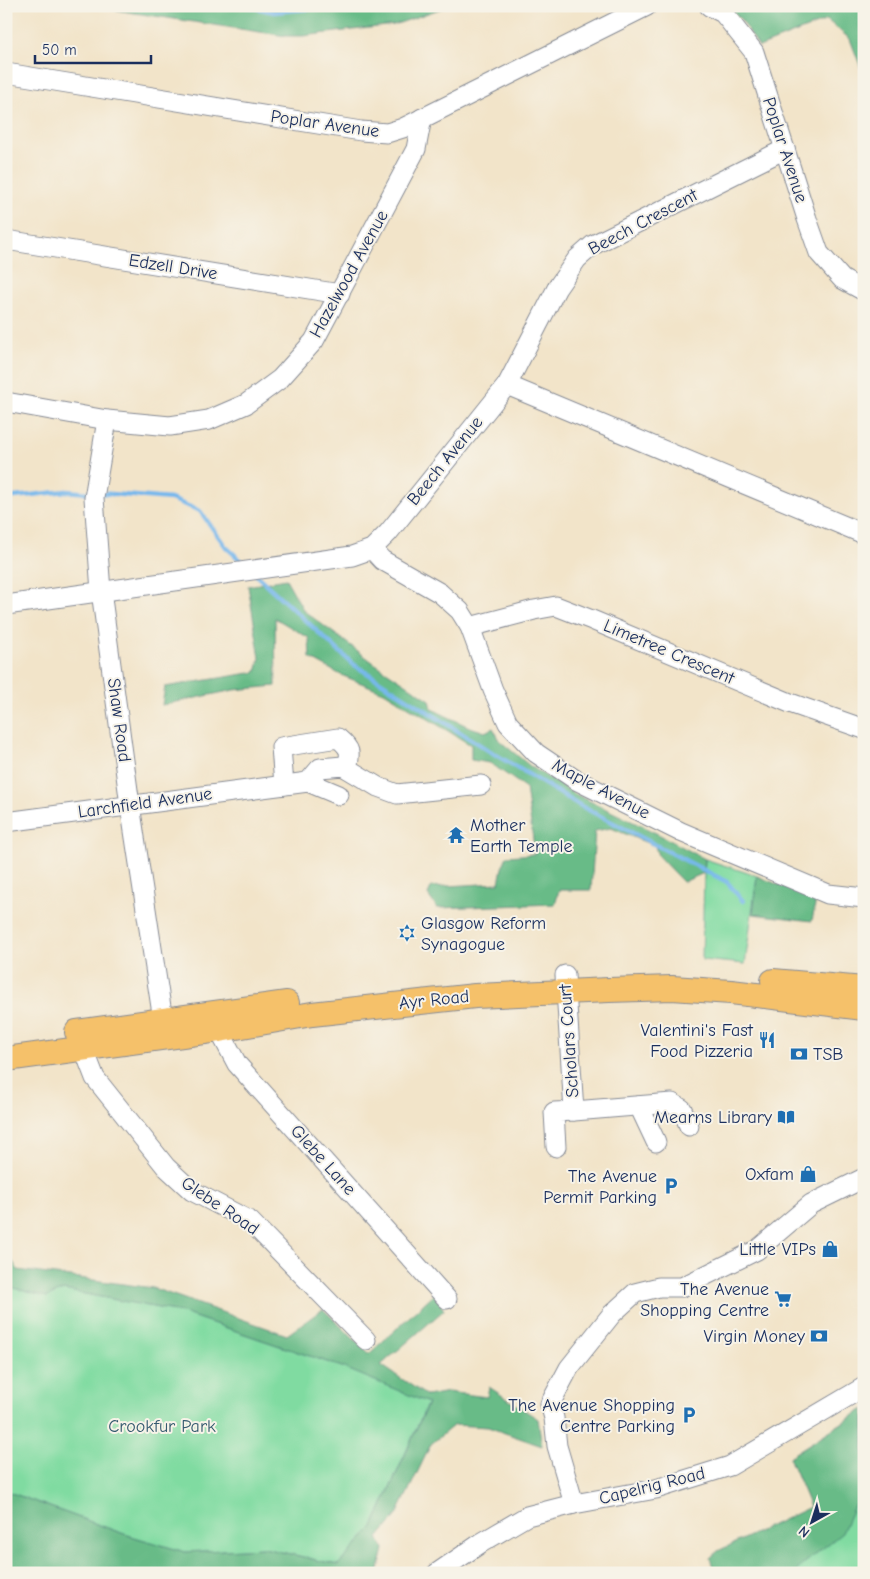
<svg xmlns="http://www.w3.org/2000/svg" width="870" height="1579" font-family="'Comic Neue',sans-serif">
<rect width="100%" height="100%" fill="#f7f3e8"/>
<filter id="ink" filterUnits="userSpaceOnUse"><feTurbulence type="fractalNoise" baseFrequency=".02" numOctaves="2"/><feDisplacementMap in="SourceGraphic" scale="10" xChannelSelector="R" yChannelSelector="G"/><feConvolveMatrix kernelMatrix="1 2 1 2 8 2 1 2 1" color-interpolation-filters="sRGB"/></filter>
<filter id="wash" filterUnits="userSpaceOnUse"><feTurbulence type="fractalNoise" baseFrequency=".0096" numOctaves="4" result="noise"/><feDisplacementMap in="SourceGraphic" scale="20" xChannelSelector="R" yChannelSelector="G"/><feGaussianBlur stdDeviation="1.12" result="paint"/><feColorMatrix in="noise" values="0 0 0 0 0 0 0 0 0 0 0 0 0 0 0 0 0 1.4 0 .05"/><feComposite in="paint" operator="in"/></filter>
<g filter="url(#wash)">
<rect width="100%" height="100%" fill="#f2e4c9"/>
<g fill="#80dba1" stroke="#4e8580">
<polygon points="705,859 757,876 745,964 702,960 704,873"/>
<polygon points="6,1286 47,1297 64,1290 180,1312 342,1367 428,1402 372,1529 338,1565 264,1548 185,1552 124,1534 6,1491"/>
<polygon points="864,1409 864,1573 721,1573 822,1534 789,1457"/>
</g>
<g fill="#68bb87" stroke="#427572">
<polygon points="89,6 448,6 394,25 303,36 286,36"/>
<polygon points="728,6 765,6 768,7 773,6 855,6 864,15 864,76 850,39 827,20 759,47 743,22"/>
<polygon points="286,579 304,611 374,663 430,700 432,709 467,726 485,732 493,728 501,742 530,766 575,794 658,834 705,859 704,873 683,882 658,856 655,846 611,828 595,831 591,890 559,890 555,904 437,908 428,895 431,887 499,883 502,868 507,856 535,854 526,788 490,763 471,760 471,745 384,692 341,675 310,658 309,638 275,618 276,686 234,690 162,705 165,687 256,672 260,658 248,586"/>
<polygon points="757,876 816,900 812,921 753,914"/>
<polygon points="6,1251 18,1270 153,1288 287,1335 323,1309 369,1354 434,1294 444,1310 381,1365 427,1396 448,1392 487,1397 489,1387 538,1419 542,1446 488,1427 454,1425 431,1444 397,1515 378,1538 384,1549 378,1573 123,1573 109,1569 91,1573 21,1573 6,1569 6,1491 124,1534 185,1552 264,1548 338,1565 372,1529 428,1403 342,1367 180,1312 64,1290 47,1297 6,1286"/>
<polygon points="864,1409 864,1496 854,1506 842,1533 802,1565 795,1573 715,1573 710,1558 718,1551 810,1507 789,1457"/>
</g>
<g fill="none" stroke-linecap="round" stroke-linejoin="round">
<g stroke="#77b8ec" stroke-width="4.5">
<polyline points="247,6 274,12 340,6"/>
<polyline points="99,493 171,499 200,511 226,547 246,565"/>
<polyline points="6,498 66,491 89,493"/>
<polyline points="257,576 353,664 483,747 581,806 727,882 743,901"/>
</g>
</g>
</g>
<g filter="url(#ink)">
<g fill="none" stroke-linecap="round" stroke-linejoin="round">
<g stroke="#868a94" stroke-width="21">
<g id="minor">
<polyline points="709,6 723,13 754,52 807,219 819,253 842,279 864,291"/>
<polyline points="6,73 361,131 387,133 403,128 647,6"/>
<polyline points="6,240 340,294"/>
<polyline points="507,385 557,288 577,259 593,245 785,149"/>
<polyline points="6,402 107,420 170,426 209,420 246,404 280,379 314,341 416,149 422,118"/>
<polyline points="107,420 94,498 101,591 130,805 165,1033"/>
<polyline points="372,549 382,560 440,593 460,611 470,627 493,690 508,723 536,753 576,780 681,832 828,894 864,898"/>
<polyline points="6,605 352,556 372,549 388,533 507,385 864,534"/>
<polyline points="470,627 534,610 556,606 592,620 790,703 864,729"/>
<polyline points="308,782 339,795"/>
<path d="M 284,785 L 281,747 L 338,738 C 351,749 351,752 347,768"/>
<polyline points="6,822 308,782 320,768 343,766 378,787 397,794 481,785"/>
<polyline points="217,1018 219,1030 237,1064 447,1299"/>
<polyline points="81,1035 83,1047 95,1078 166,1167 192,1191 250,1221 366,1340"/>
<polyline points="639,1106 656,1142"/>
<polyline points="574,1111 672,1103 682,1109 689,1126"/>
<polyline points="556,1147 554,1112 574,1111 565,975"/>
<polyline points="574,1504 557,1446 554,1418 550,1404 569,1368 612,1314 635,1293 659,1287 682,1287 757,1250 811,1204 862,1179 864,1180"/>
<polyline points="437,1573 481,1543 527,1516 574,1504 656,1489 730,1466 864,1387"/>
</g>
</g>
<g stroke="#868a94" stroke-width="26">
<g id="major">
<polyline points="773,981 864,989"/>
<polyline points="77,1032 287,1003"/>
<polyline points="6,1059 219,1030 312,1014 475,996 609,990 672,988 731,992 864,1008"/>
</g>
</g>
<use href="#minor" stroke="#fff" stroke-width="19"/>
<use href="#major" stroke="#f5c16b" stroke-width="24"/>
</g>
</g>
<defs>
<g id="temple-bare" transform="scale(1.35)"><path d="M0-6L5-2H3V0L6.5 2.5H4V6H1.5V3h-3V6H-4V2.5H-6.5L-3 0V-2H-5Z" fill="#1f6fb2" stroke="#f7f3e8" stroke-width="2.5" paint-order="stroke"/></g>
<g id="synagogue-bare" transform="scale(1.35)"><path d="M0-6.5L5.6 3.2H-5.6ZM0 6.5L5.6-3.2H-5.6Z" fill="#1f6fb2" stroke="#f7f3e8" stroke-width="2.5" paint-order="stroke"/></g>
<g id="restaurant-bare" transform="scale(1.35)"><path d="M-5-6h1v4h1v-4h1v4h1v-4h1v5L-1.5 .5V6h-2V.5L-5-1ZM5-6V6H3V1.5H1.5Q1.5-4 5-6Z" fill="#1f6fb2" stroke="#f7f3e8" stroke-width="2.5" paint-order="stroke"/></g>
<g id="bank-bare" transform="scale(1.35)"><path d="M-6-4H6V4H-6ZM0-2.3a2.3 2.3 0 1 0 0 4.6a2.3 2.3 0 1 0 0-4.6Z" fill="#1f6fb2" stroke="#f7f3e8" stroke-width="2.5" paint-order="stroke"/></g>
<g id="library-bare" transform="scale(1.35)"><path d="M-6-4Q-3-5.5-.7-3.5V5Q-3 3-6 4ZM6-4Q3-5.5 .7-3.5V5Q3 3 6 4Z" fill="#1f6fb2" stroke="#f7f3e8" stroke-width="2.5" paint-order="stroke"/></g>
<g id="shop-bare" transform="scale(1.35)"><path d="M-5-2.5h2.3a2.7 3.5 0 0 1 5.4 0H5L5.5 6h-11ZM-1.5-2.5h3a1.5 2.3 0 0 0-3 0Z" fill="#1f6fb2" stroke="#f7f3e8" stroke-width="2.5" paint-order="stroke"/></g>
<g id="parking-bare" transform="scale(1.35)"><path d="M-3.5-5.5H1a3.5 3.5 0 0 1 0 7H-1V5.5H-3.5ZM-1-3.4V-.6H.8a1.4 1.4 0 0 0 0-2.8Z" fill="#1f6fb2" stroke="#f7f3e8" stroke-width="2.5" paint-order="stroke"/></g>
<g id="supermarket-bare" transform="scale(1.35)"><path d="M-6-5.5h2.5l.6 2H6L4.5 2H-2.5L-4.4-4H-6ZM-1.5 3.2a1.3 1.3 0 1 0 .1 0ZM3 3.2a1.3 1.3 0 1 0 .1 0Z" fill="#1f6fb2" stroke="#f7f3e8" stroke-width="2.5" paint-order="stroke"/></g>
</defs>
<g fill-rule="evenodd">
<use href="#temple-bare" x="456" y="835"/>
<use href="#synagogue-bare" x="407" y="933"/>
<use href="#restaurant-bare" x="767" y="1040"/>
<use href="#bank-bare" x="799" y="1054"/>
<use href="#library-bare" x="786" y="1117"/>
<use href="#shop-bare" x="808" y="1174"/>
<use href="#parking-bare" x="671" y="1186"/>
<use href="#shop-bare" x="830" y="1249"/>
<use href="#supermarket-bare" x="783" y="1299"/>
<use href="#bank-bare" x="819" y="1336"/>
<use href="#parking-bare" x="689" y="1415"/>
</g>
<g text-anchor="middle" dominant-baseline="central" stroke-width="4" stroke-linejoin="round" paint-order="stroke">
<g font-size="18" fill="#1b2f5e" stroke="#f7f3e8">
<text transform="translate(325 124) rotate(8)">Poplar Avenue</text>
<text transform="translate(785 150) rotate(72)">Poplar Avenue</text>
<text transform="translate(643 222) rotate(-28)">Beech Crescent</text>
<text transform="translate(173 267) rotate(9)">Edzell Drive</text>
<text transform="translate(349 274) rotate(-61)">Hazelwood Avenue</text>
<text transform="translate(445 461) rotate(-51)">Beech Avenue</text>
<text transform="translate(669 652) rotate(23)">Limetree Crescent</text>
<text transform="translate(119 720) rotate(82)">Shaw Road</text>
<text transform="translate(601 789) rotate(28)">Maple Avenue</text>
<text transform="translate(145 803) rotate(-8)">Larchfield Avenue</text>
<text transform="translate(434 1000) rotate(-6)">Ayr Road</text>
<text transform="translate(569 1041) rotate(-94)">Scholars Court</text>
<text transform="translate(323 1160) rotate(48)">Glebe Lane</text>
<text transform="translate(220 1206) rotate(34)">Glebe Road</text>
<text transform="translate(652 1486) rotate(-14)">Capelrig Road</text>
</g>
<g font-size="18" fill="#1b2f5e" stroke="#f7f3e8" text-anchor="end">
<text x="470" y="825" text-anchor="start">Mother<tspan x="470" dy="21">Earth Temple</tspan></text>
<text x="421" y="923" text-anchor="start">Glasgow Reform<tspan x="421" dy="21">Synagogue</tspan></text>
<text x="753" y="1030">Valentini's Fast<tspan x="753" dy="21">Food Pizzeria</tspan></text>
<text x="813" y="1054" text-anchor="start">TSB</text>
<text x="772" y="1117">Mearns Library</text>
<text x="794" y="1174">Oxfam</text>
<text x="657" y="1176">The Avenue<tspan x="657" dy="21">Permit Parking</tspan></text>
<text x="816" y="1249">Little VIPs</text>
<text x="769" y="1289">The Avenue<tspan x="769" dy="21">Shopping Centre</tspan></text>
<text x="805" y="1336">Virgin Money</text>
<text x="675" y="1405">The Avenue Shopping<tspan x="675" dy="21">Centre Parking</tspan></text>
</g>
<g font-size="18" fill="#345a6f" stroke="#f7f3e8">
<text x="162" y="1426">Crookfur Park</text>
</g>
</g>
<rect width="870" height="1579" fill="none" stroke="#f7f3e8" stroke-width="25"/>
<g transform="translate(812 1522) rotate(219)" stroke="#f7f3e8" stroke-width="4" paint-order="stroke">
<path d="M0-4L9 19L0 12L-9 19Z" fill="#1b2f5e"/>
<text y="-8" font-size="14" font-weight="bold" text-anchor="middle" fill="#1b2f5e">N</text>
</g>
<path d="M35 55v8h116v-8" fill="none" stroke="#1b2f5e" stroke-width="2.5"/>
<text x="42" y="55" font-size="15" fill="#1b2f5e" stroke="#f7f3e8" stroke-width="4" paint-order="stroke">50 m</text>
</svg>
